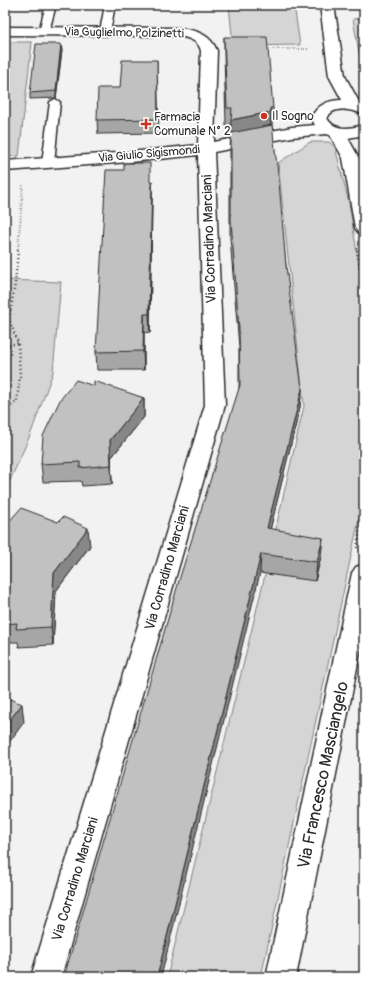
<svg xmlns="http://www.w3.org/2000/svg" width="369" height="982" font-family="Pangolin,sans-serif">
<rect width="100%" height="100%" fill="#f2f2f2"/>
<filter id="ink" filterUnits="userSpaceOnUse"><feTurbulence type="fractalNoise" baseFrequency=".025" numOctaves="2"/><feDisplacementMap in="SourceGraphic" scale="8" xChannelSelector="R" yChannelSelector="G"/><feConvolveMatrix kernelMatrix="1 2 1 2 8 2 1 2 1" color-interpolation-filters="sRGB"/></filter>
<g filter="url(#ink)">
<g fill="#d5d5d5" stroke="#808080">
<polygon points="229,5 294,5 300,45 233,46"/>
<polygon points="364,18 364,81 353,19"/>
<polygon points="5,42 32,42 19,156 5,157"/>
<polygon points="310,142 329,142 335,147 349,203 364,296 364,479 360,514 261,977 167,977 266,571 304,406 278,163"/>
<polygon points="5,280 61,282 53,372 31,433 5,492"/>
</g>
<g fill="none" stroke-linecap="round" stroke-linejoin="round">
<g stroke="#2b2b2b" stroke-width="3">
<g id="lane">
<polygon points="46,5 56,5 49,31 44,34 39,31"/>
<polygon points="105,5 115,5 110,32 105,35 100,32"/>
<polygon points="55,99 60,102 54,163 52,165 44,165 42,163 50,102"/>
</g>
</g>
<g stroke="#2b2b2b" stroke-width="3">
<g id="street">
<path d="M 320,5 L 334,5 L 345,76 L 359,102 L 364,103 L 364,114 C 353,111 334,104 327,118 C 334,132 352,128 364,125 L 364,135 L 348,138 L 359,158 L 364,182 L 364,233 L 358,232 L 355,228 L 343,158 L 330,135 L 326,134 L 292,137 L 214,152 L 225,405 L 61,977 L 31,977 L 205,405 L 198,155 L 130,162 L 5,171 L 5,161 L 130,152 L 198,145 L 201,51 C 199,41 189,38 179,36 L 5,35 L 5,27 L 179,28 C 195,30 211,34 217,51 L 214,142 L 292,127 L 315,125 L 311,118 C 317,105 328,100 342,100 L 329,76 Z"/>
<polygon points="364,564 364,632 296,977 266,977 352,573 356,567"/>
</g>
</g>
<g stroke="#2b2b2b" stroke-width="2" stroke-dasharray="0.5 2" stroke-linecap="butt">
<polyline points="267,49 309,49"/>
<polyline points="357,248 358,251"/>
<polyline points="18,251 23,185"/>
</g>
<g stroke="#2b2b2b" stroke-width="2.5" stroke-dasharray="1 3" stroke-linecap="butt">
<polyline points="357,250 364,289"/>
<polyline points="5,346 18,343"/>
<polyline points="5,411 17,401 20,375 18,343 9,319 15,284 18,250"/>
<polyline points="357,548 364,497"/>
</g>
<use href="#lane" fill="#fff" fill-rule="evenodd"/>
<use href="#street" fill="#fff" fill-rule="evenodd"/>
</g>
<g fill="#a6a6a6" stroke="#2b2b2b">
<polygon points="224,37 273,108 272,126 286,266 300,407 270,529 321,556 315,581 260,573 239,388 239,347 230,238 230,150 231,126 226,126 224,54"/>
<polygon points="62,50 56,98 30,99 30,93"/>
<polygon points="157,60 159,133 98,134 97,120 120,88"/>
<polygon points="151,182 152,182 152,200 150,333 144,332 144,370 97,370 96,352"/>
<polygon points="94,386 144,398 144,417 111,458 112,484 82,486 81,481 43,482 41,464"/>
<polygon points="5,526 90,546 56,591 53,645 19,647 18,642 5,642"/>
</g>
<g fill="#878787" stroke="#2b2b2b">
<polygon points="61,44 62,50 56,98 56,91"/>
<polygon points="271,112 270,130 231,137 231,120"/>
<polygon points="152,182 152,200 150,333 149,314"/>
<polygon points="144,314 144,370 143,351"/>
<polygon points="302,389 300,407 266,547 267,528"/>
<polygon points="144,398 144,417 111,458 112,484 110,440"/>
<polygon points="88,528 90,546 56,591 53,645 51,627 54,573"/>
<polygon points="323,538 321,556 315,581 317,562"/>
<polygon points="261,554 260,573 161,977 157,977"/>
<polygon points="22,704 24,722 5,748 5,726"/>
</g>
<g fill="#c1c1c1" stroke="#2b2b2b">
<polygon points="224,37 267,37 273,108 270,108 271,112 231,120 232,108 227,108"/>
<polygon points="36,44 61,44 56,91 30,93"/>
<polygon points="122,60 157,60 158,119 97,120 98,88 120,88"/>
<polygon points="272,125 279,182 286,266 302,389 267,528 323,538 317,562 261,554 157,977 64,977 181,574 240,385 239,329 231,220 231,133"/>
<polygon points="124,163 150,163 150,182 152,182 149,314 144,314 143,351 96,352 106,170 124,170"/>
<polygon points="76,380 94,386 94,381 144,398 110,440 111,465 80,468 80,462 41,464 43,436 60,400"/>
<polygon points="21,508 58,522 63,517 88,528 54,573 51,627 16,629 17,623 5,624 5,526"/>
<polygon points="5,697 22,704 5,726"/>
</g>
</g>
<g fill="#c8321e" stroke="#fff" stroke-width="1.5">
<circle cx="264" cy="116" r="4"/>
<path d="M144 118h4v4h4v4h-4v4h-4v-4h-4v-4h4z"/>
</g>
<g text-anchor="middle" dominant-baseline="central" stroke-width="3.5" stroke-linejoin="round" paint-order="stroke">
<g font-size="12" fill="#2b2b2b" stroke="#fff">
<text transform="translate(124 33) rotate(1)">Via Guglielmo Polzinetti</text>
<text transform="translate(149 154) rotate(-5)">Via Giulio Sigismondi</text>
</g>
<g font-size="12" fill="#2b2b2b" stroke="#fff" text-anchor="start">
<text x="272" y="116">Il Sogno</text>
<text x="154" y="117">Farmacia<tspan x="154" dy="14">Comunale N° 2</tspan></text>
</g>
<g font-size="14" fill="#2b2b2b" stroke="#fff">
<text transform="translate(209 239) rotate(-92)">Via Corradino Marciani</text>
<text transform="translate(167 568) rotate(-74)">Via Corradino Marciani</text>
<text transform="translate(75 879) rotate(-73)">Via Corradino Marciani</text>
</g>
<g font-size="17" fill="#2b2b2b" stroke="#fff">
<text transform="translate(323 775) rotate(-78)">Via Francesco Masciangelo</text>
</g>
</g>
<rect width="369" height="982" fill="none" stroke="#fff" stroke-width="20"/>
<rect x="10" y="10" width="349" height="962" fill="none" stroke="#2b2b2b" stroke-width="1.5" filter="url(#ink)"/>
</svg>
